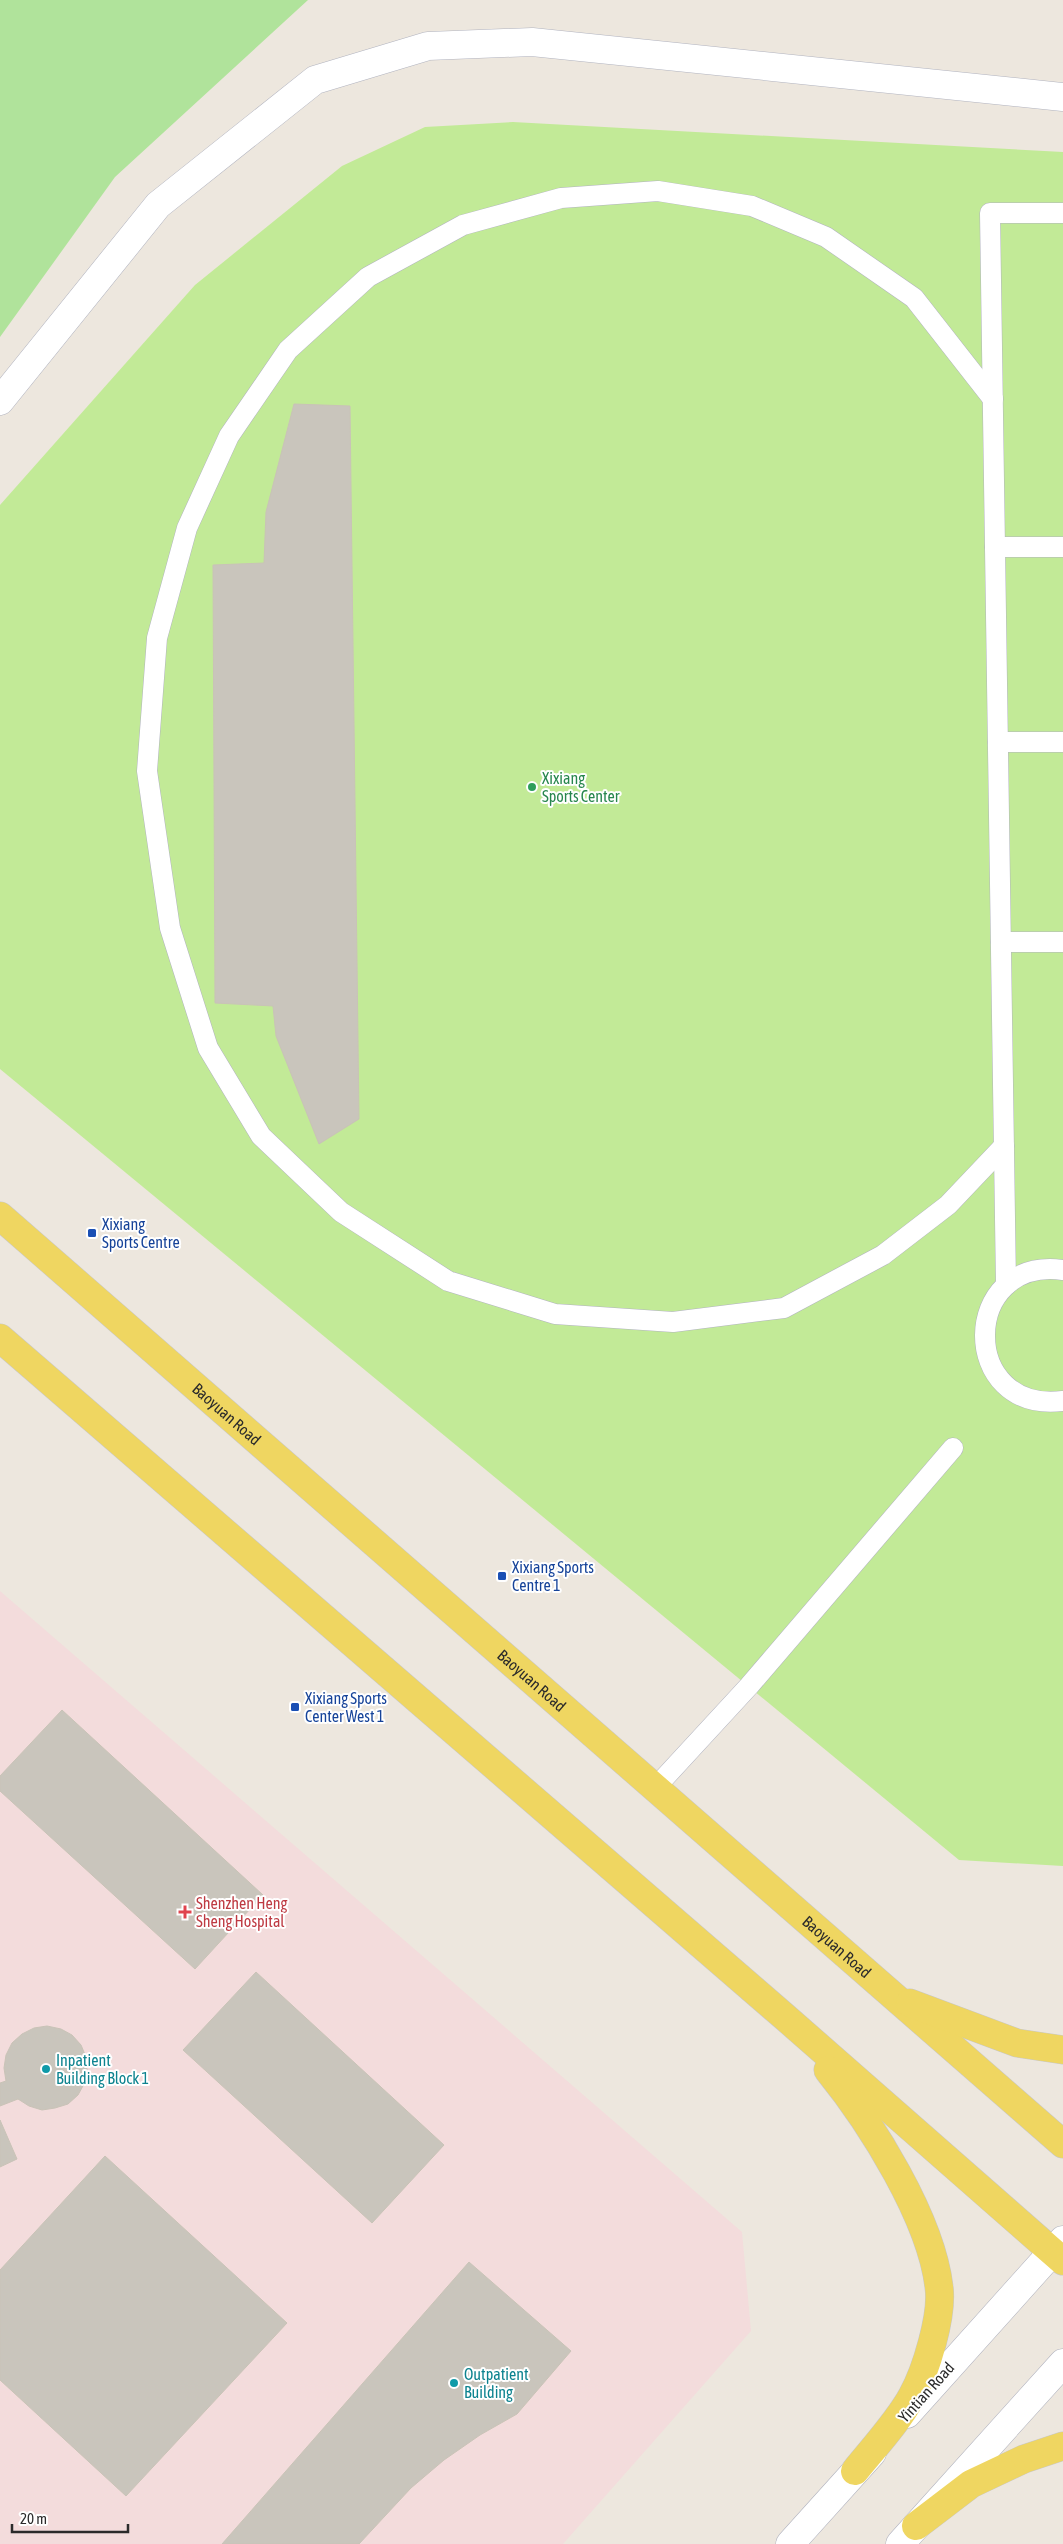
<svg xmlns="http://www.w3.org/2000/svg" width="1063" height="2544" font-family="'Asap Condensed',sans-serif">
<rect width="100%" height="100%" fill="#ede7de"/>
<polygon fill="#f3dcdc" points="0,1591 742,2232 751,2331 563,2544 0,2544"/>
<polygon fill="#b0e39b" points="0,0 308,0 115,177 0,337"/>
<polygon fill="#c2ea97" points="513,122 1063,152 1063,1866 959,1860 0,1069 0,505 195,285 342,166 425,127"/>
<g fill="#c9c5bc" stroke="#c9c3b7">
<polygon points="294,404 350,406 359,1119 319,1144 276,1036 273,1006 215,1003 213,565 264,563 266,512"/>
<polygon points="62,1710 263,1895 195,1969 0,1791 0,1776"/>
<polygon points="256,1972 444,2145 372,2223 183,2050"/>
<polygon points="47,2026 61,2029 72,2035 81,2045 86,2057 87,2071 84,2084 78,2095 68,2104 55,2108 42,2110 29,2106 18,2099 0,2106 0,2083 6,2081 4,2068 6,2055 12,2043 22,2034 34,2028"/>
<polygon points="0,2120 17,2159 0,2167"/>
<polygon points="105,2156 287,2323 126,2496 0,2380 0,2270"/>
<polygon points="469,2262 571,2351 517,2414 480,2435 444,2460 411,2488 359,2544 222,2544"/>
</g>
<g fill="none" stroke-linecap="round" stroke-linejoin="round">
<g stroke="#b1b3bf" stroke-width="21">
<g id="service">
<polyline points="993,399 914,298 826,237 752,206 658,191 561,198 463,225 368,277 288,350 229,436 187,528 157,638 147,771 170,928 208,1048 261,1136 341,1212 448,1281 555,1314 673,1322 784,1308 883,1255 948,1205 1004,1146"/>
<polyline points="995,547 1063,547"/>
<polyline points="998,742 1063,742"/>
<polyline points="1001,942 1063,942"/>
<path d="M 1063,1270 C 960,1256 958,1414 1063,1401"/>
<polyline points="1006,1285 990,213 1063,213"/>
<polyline points="655,1788 749,1686 953,1448"/>
</g>
</g>
<g stroke="#b1b3bf" stroke-width="29">
<polyline id="minor" points="0,401 158,205 315,80 428,46 532,42 1063,97"/>
</g>
<g stroke="#b1b3bf" stroke-width="29">
<g id="tertiary">
<polyline points="907,2414 1063,2240"/>
<polyline points="790,2544 872,2453"/>
<polyline points="900,2544 1063,2363"/>
</g>
</g>
<g stroke="#c8c8c8" stroke-width="29">
<g id="primary">
<path id="s1" d="M 0,1216 L 1063,2144"/>
<polyline points="0,1338 786,2018 1063,2261"/>
<polyline points="910,2003 1017,2043 1063,2050"/>
<path d="M 828,2070 C 871,2123 931,2218 939,2287 C 943,2315 926,2371 912,2396 C 900,2419 872,2450 855,2471"/>
<polyline points="916,2526 971,2484 1024,2459 1063,2446"/>
</g>
</g>
<use href="#service" stroke="#fff" stroke-width="20"/>
<use href="#minor" stroke="#fff" stroke-width="28"/>
<use href="#tertiary" stroke="#fff" stroke-width="28"/>
<use href="#primary" stroke="#efd661" stroke-width="28"/>
</g>
<circle fill="#2e9e5b" stroke="#fff" stroke-width="2" cx="532" cy="787" r="5"/>
<g fill="#1a4fb4" stroke="#fff" stroke-width="2">
<rect x="87" y="1228" width="10" height="10" rx="2.5"/>
<rect x="497" y="1571" width="10" height="10" rx="2.5"/>
<rect x="290" y="1702" width="10" height="10" rx="2.5"/>
</g>
<path fill="#e0444e" stroke="#fff" stroke-width="2" d="M182.5 1904.5h5v5h5v5h-5v5h-5v-5h-5v-5h5z"/>
<g fill="#0f9aa8" stroke="#fff" stroke-width="2">
<circle cx="46" cy="2069" r="5"/>
<circle cx="454" cy="2383" r="5"/>
</g>
<g text-anchor="middle" dominant-baseline="central" stroke-width="4" stroke-linejoin="round" paint-order="stroke">
<g font-size="16" fill="#27864d" stroke="#fff" text-anchor="start">
<text x="542" y="778">Xixiang<tspan x="542" dy="18">Sports Center</tspan></text>
</g>
<g font-size="16" fill="#164399" stroke="#fff" text-anchor="start">
<text x="102" y="1224">Xixiang<tspan x="102" dy="18">Sports Centre</tspan></text>
<text x="512" y="1567">Xixiang Sports<tspan x="512" dy="18">Centre 1</tspan></text>
<text x="305" y="1698">Xixiang Sports<tspan x="305" dy="18">Center West 1</tspan></text>
</g>
<g font-size="16" fill="#2b2b2b" stroke="#fff">
<text stroke="none"><textPath href="#s1" startOffset="301">Baoyuan Road</textPath></text>
<text stroke="none"><textPath href="#s1" startOffset="706">Baoyuan Road</textPath></text>
<text stroke="none"><textPath href="#s1" startOffset="1111">Baoyuan Road</textPath></text>
<text transform="translate(926 2392) rotate(-48)">Yintian Road</text>
</g>
<g font-size="16" fill="#be3a42" stroke="#fff" text-anchor="start">
<text x="196" y="1903">Shenzhen Heng<tspan x="196" dy="18">Sheng Hospital</tspan></text>
</g>
<g font-size="16" fill="#0d838f" stroke="#fff" text-anchor="start">
<text x="56" y="2060">Inpatient<tspan x="56" dy="18">Building Block 1</tspan></text>
<text x="464" y="2374">Outpatient<tspan x="464" dy="18">Building</tspan></text>
</g>
</g>
<path d="M12 2524v8h116v-8" fill="none" stroke="#2b2b2b" stroke-width="2.5"/>
<text x="20" y="2524" font-size="15" fill="#2b2b2b" stroke="#ffffff" stroke-width="4" paint-order="stroke">20 m</text>
</svg>
